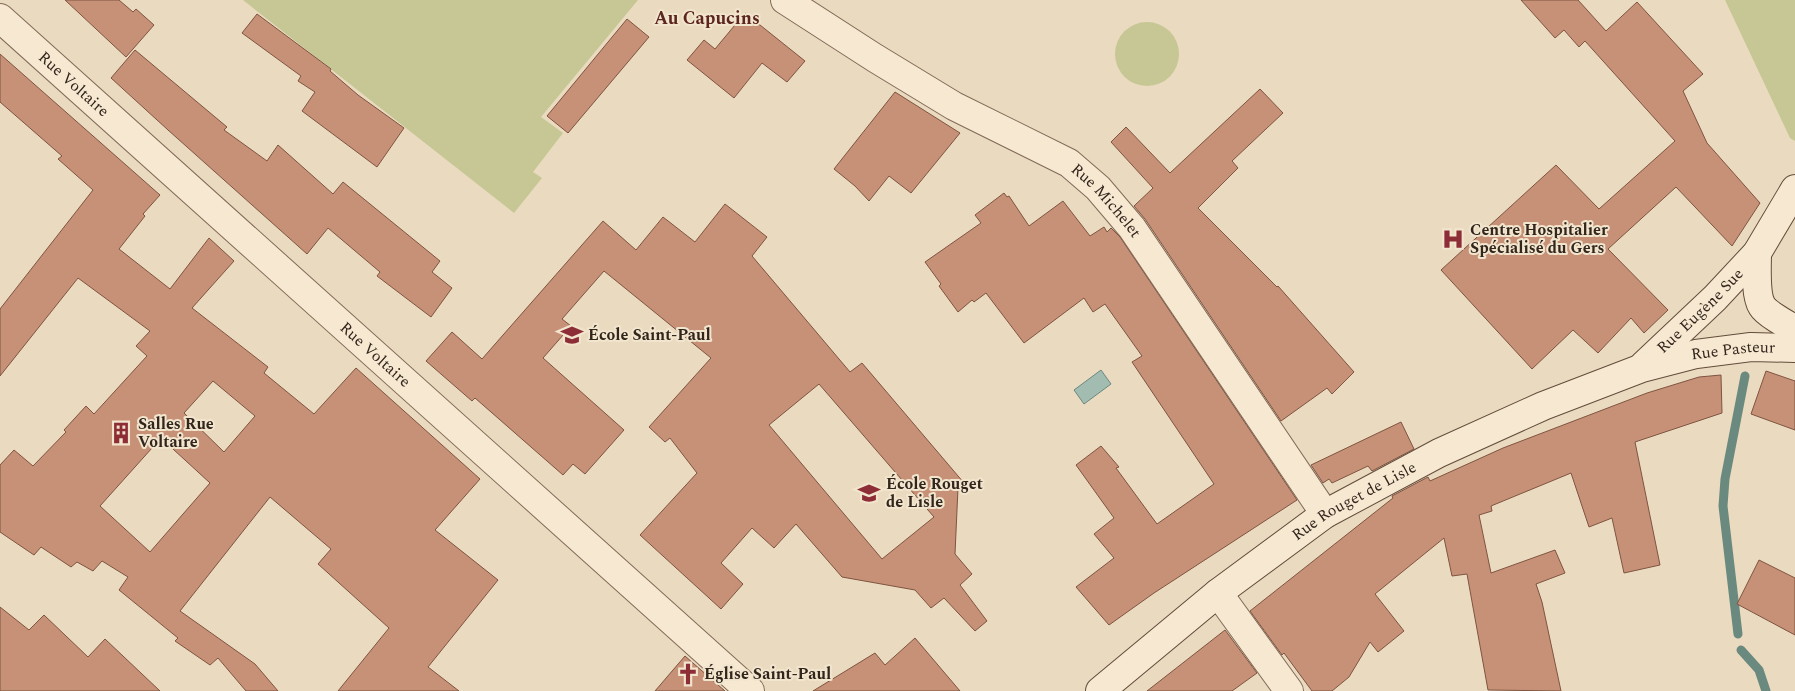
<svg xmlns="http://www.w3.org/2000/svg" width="1795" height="691" font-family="Spectral,serif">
<rect width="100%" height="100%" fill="#eadabf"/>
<g fill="#c6c794">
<polygon points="243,0 638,0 541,117 563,133 533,172 542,178 514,213"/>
<polygon points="1725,0 1795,0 1795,141 1790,138"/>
<circle cx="1147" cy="54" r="32"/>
</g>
<polygon fill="#a2bcb2" stroke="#6a897f" points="1101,370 1111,384 1084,404 1074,390"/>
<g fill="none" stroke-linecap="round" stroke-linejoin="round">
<g stroke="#6a897f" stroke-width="9">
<polyline points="1738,634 1723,506 1725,479 1745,376"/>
<polyline points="1741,650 1759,670 1766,691"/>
</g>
</g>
<g fill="#c69177" stroke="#7f5440" fill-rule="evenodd">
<polygon points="65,0 119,0 133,12 136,9 154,25 126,57"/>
<polygon points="1521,0 1578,0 1606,31 1637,2 1703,74 1683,91 1707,143 1760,203 1732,246 1676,187 1608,249 1668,310 1644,333 1631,318 1598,353 1573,330 1532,369 1441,270 1556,165 1599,209 1675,141 1585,41 1579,47 1564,30 1555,38"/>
<polygon points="745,13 805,61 787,82 762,63 734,98 687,60 704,40 715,49"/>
<polygon points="257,14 331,69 330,71 358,95 404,128 377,167 302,111 315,92 298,81 301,76 242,33"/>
<polygon points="627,19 649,37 568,133 547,116"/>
<polygon points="135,50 227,127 224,130 267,161 278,145 333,194 343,182 440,261 432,272 452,288 431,317 377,276 380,272 328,228 307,254 168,130 111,78"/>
<path d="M 0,54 L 160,195 L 143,214 L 145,216 L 119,249 L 170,289 L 209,238 L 234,261 L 192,308 L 268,367 L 264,373 L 314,414 L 356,368 L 480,479 L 435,530 L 498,580 L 428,667 L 459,691 L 338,691 L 389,628 L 318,564 L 331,549 L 270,497 L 180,611 L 255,664 L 278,691 L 246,691 L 218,658 L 210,665 L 175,641 L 178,638 L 119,590 L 128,577 L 102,561 L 93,571 L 77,562 L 71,567 L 41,547 L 34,555 L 0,532 L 0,465 L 14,450 L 33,466 L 66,432 L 64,430 L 86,406 L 94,414 L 147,356 L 136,346 L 150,331 L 78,278 L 0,376 L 0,309 L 93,190 L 58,159 L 62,156 L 0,102 ZM 213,381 L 255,416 L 224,452 L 184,413 ZM 161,438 L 210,483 L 150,552 L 100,506 Z"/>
<polygon points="1260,89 1283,113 1232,161 1238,168 1198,208 1277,287 1278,286 1354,372 1332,394 1327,388 1281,421 1145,219 1134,206 1153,188 1111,142 1126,127 1170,173"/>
<polygon points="895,92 960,133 911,193 889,176 869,201 855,186 834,169"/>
<polygon points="1004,193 1007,197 1009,196 1029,226 1063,201 1090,236 1104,227 1107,232 1111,228 1120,237 1297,500 1154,593 1109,625 1076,587 1114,558 1094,534 1114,518 1076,465 1101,446 1119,467 1116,468 1157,524 1214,484 1132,362 1142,356 1105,304 1093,312 1084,298 1024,343 986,293 974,302 972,300 958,312 939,286 941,284 925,262 981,223 975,215"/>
<path d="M 725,204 L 767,237 L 752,256 L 850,372 L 862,363 L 964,483 L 958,488 L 955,554 L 972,574 L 960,585 L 987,621 L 975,631 L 944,598 L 931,608 L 915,590 L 842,577 L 796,524 L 774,548 L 752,528 L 721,563 L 743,584 L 721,609 L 640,535 L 697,473 L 670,438 L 665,442 L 649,427 L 711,358 L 604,271 L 562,319 L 571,326 L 543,358 L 624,430 L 585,474 L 573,464 L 563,475 L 475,398 L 472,401 L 426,361 L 452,332 L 482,359 L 603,221 L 636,250 L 663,217 L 695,242 ZM 819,384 L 934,517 L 882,559 L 769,425 Z"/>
<polygon points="1766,371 1795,381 1795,430 1751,414"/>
<polygon points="1721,375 1722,413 1635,442 1660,565 1624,573 1612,518 1589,527 1571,473 1491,506 1492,511 1479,515 1491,573 1555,550 1565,573 1536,584 1542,602 1561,691 1488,690 1467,574 1452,576 1444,538 1375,594 1404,631 1378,652 1370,642 1349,677 1332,691 1312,691 1284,653 1282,655 1250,611 1393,498 1392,496 1428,477 1430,481 1503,448 1647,393 1699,377"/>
<polygon points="1401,422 1414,449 1372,471 1368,466 1332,483 1329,479 1323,483 1311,465"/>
<polygon points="1759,560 1795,578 1795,635 1737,604"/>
<polygon points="0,607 29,630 44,615 88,657 105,639 160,691 0,691"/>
<polygon points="1225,630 1257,673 1232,691 1147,691"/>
<polygon points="915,638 960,691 813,691 875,653 885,665"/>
<polygon points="685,656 725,691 655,691"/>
</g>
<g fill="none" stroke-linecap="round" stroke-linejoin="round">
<g stroke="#826b59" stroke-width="30">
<g id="minor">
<path id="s1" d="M 785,0 L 875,58 L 954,106 L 1069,163 L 1098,188 L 1132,228 L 1325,514"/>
<polyline points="1218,593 1289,691"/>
</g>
</g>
<g stroke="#826b59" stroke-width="30">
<g id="tertiary">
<path id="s2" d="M 0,18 L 750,691"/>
</g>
</g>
<g stroke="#634c3c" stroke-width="30">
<g id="secondary">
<path d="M 1757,253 C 1757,266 1755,295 1762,306 C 1766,313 1787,325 1795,329"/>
<path id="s3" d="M 1644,365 L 1715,298 L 1757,253 L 1795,189"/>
<path id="s4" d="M 1100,691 L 1218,593 L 1325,514 L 1439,453 L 1543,406 L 1642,368 L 1696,354 L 1751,347 L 1795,348"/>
</g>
</g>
<use href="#minor" stroke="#f6e8d1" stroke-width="28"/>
<use href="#tertiary" stroke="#f6e8d1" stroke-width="28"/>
<use href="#secondary" stroke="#f6e8d1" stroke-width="28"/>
</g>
<defs>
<g id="hospital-bare" transform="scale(1.725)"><path d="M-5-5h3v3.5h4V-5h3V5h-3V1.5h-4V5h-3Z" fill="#8d2d35" stroke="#f2e5ce" stroke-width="2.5" paint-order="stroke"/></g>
<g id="school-bare" transform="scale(1.725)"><path d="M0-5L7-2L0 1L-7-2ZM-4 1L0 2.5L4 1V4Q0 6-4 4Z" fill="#8d2d35" stroke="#f2e5ce" stroke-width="2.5" paint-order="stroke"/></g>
<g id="building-bare" transform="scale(1.725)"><path d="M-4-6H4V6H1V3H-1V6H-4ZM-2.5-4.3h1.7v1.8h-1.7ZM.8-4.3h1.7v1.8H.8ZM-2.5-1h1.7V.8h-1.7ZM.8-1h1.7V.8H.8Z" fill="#8d2d35" stroke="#f2e5ce" stroke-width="2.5" paint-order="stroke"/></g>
<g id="church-bare" transform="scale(1.725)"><path d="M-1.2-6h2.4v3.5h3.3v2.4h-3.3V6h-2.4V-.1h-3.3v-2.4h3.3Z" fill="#8d2d35" stroke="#f2e5ce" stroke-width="2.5" paint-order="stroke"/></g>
</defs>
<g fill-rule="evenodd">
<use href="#hospital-bare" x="1453" y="239"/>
<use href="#school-bare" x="572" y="335"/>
<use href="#building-bare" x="121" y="433"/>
<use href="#school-bare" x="869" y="493"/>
<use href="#church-bare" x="688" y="674"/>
</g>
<g text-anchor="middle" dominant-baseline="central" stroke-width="4" stroke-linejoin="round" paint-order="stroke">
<g font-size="16" fill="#32251c" stroke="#f2e5ce">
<text stroke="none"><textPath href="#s2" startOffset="99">Rue Voltaire</textPath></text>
<text stroke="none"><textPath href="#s1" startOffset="381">Rue Michelet</textPath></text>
<text stroke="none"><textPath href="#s3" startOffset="78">Rue Eugène Sue</textPath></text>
<text stroke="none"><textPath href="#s4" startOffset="729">Rue Pasteur</textPath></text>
<text stroke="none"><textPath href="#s2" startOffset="504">Rue Voltaire</textPath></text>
<text stroke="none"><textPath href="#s4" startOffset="318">Rue Rouget de Lisle</textPath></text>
</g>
<g font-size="16" font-weight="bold" fill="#32251c" stroke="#f2e5ce" text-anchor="start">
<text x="1470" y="230">Centre Hospitalier<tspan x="1470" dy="18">Spécialisé du Gers</tspan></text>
<text x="588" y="335">École Saint-Paul</text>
<text x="138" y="424">Salles Rue<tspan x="138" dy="18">Voltaire</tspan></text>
<text x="886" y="484">École Rouget<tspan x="886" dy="18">de Lisle</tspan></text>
<text x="704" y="674">Église Saint-Paul</text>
</g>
<g font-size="18" font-weight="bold" fill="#5c261e" stroke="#f2e5ce">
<text x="707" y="18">Au Capucins</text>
</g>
</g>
</svg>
